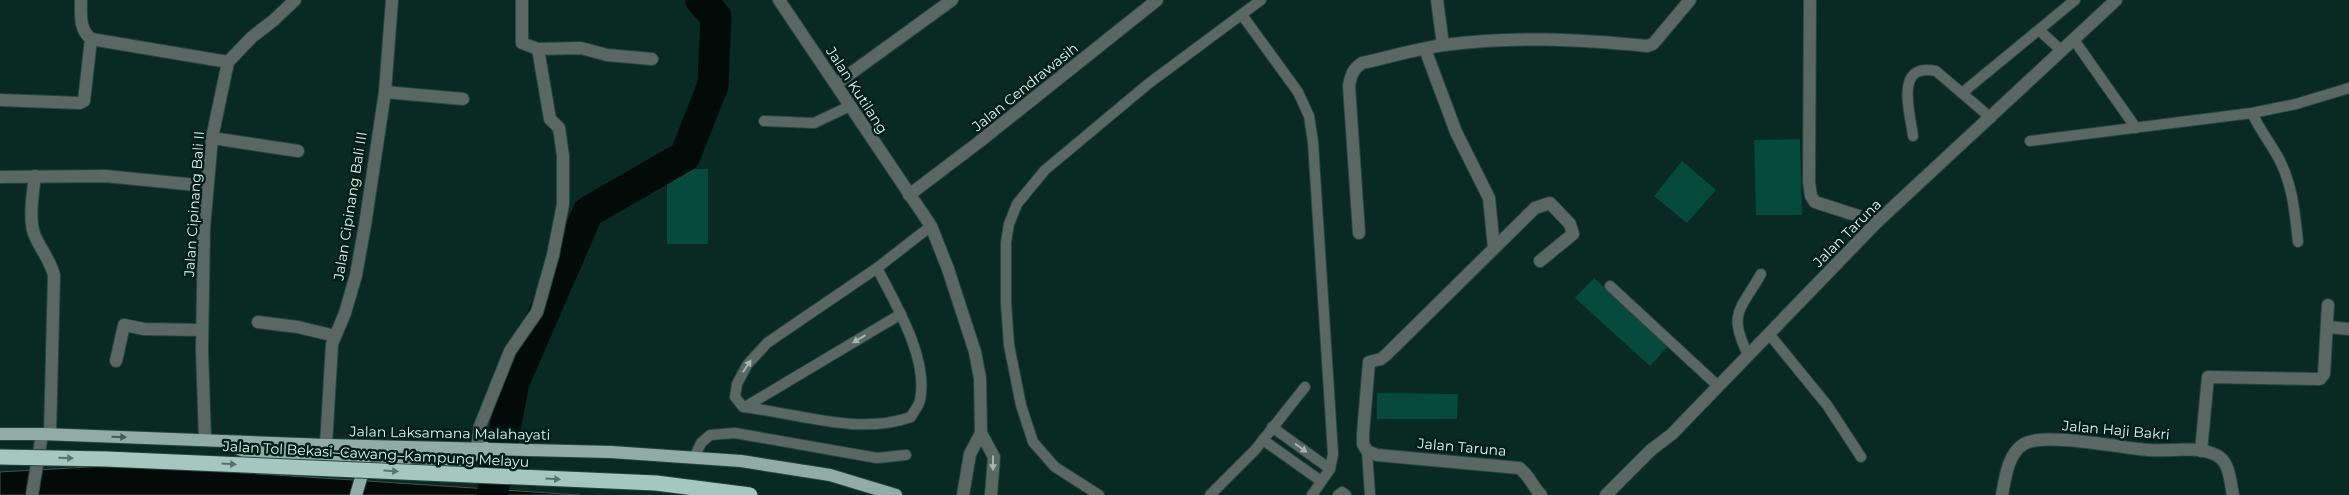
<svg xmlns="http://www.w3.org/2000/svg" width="2349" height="495" font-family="Montserrat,sans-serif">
<rect width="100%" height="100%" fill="#092923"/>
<g fill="#06493d">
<polygon points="1800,139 1802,215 1756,215 1754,140"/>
<polygon points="1682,161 1716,190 1687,223 1654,196"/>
<rect x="667" y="169" width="41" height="75"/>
<polygon points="1594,278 1669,345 1650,366 1575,298"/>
<polygon points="1377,393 1458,394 1457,419 1377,419"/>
</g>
<polygon fill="#020b08" stroke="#45514d" points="124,465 580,495 0,495 0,472"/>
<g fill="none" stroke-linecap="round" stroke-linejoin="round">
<polyline stroke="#020b08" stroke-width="31" points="492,495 514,382 588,212 685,156 713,85 716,17 701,0"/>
<g stroke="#274540" stroke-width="12">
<g id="service">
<polyline points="1242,15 1298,92 1309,116 1313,142 1333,454 1330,469 1312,495"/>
<polyline points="2040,31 2062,51"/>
<polyline points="2074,40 2136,128"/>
<polyline points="1962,93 2075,0"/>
<path d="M 2252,113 C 2260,131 2273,146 2281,163 C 2293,188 2295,215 2298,242"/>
<polyline points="764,121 814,123 850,106"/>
<path d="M 1913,136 C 1910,112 1894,62 1936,71 L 1991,118"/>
<polyline points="2030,141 2252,113 2296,104 2349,88"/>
<path d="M 877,268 C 895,303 929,359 920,400 C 919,406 913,412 911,417 C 858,436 797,413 743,407 L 735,397 L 737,384 L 747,365 L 767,343 L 877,268 L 931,226"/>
<polyline points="1610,286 1718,386"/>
<polyline points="1769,334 1827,405 1861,457"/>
<path d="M 1748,355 C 1728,313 1739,312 1761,274"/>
<polyline points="745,407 901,314"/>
<polyline points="1272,427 1330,469"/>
<polyline points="1263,440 1321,481"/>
<polyline points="1367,451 1370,495"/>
<polyline points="694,458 701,443 710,435 735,433 877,458 906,455"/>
<polyline points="1099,495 1055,467 1033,442 1021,405 1009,345 1006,303 1006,242 1009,224 1017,204 1045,170 1148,84 1261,0"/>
<polyline points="1210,495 1255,450 1305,387"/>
<polyline points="1338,495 1342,492 1346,495"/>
</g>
</g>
<g stroke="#274540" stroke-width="14">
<g id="minor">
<polyline points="522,0 522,43 538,49"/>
<polyline points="779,0 931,226 948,269 975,352 980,378 981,433 970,454 963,495"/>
<polyline points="1437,0 1443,45"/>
<polyline points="1810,0 1809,182 1811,196 1815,202 1877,222"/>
<polyline points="91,39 228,62"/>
<polyline points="1425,49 1456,132 1489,198 1494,248"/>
<polyline points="836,84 952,0"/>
<polyline points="385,92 463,99"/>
<path d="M 0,100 L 80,103 L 84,101 L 91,39 C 79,29 81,15 81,0"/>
<polyline points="212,138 298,151"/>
<path d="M 35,176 C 33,192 28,221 35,236 C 41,250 50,260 54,275 L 50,434"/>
<polyline points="0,177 105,176 207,186"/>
<polyline points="909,195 979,142 1157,0"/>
<path d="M 1359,233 L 1349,86 C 1351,75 1353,69 1362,63 C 1389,57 1417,49 1444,45 C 1514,36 1577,39 1647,46 L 1653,44 L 1690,0"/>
<path d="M 1540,261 L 1573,234 L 1570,224 L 1550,203 L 1535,208 L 1387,354 L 1381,359 L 1369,362 L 1363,434 L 1363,444 L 1367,451 L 1377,455 L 1519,468 C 1529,474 1532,486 1541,495"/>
<polyline points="258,322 298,327 335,336"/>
<polyline points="2328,327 2349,329"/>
<polyline points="116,361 124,325 144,329 202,330"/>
<polyline points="981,433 994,457 991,495"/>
<polyline points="205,440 202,350 204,228 212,138 228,62 252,37 274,20 295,0"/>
<polyline points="326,445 332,344 345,313 356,275 365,225 385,92 392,0"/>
<polyline points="477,448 480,426 510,351 537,312 553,255 563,204 563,156 559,128 550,119 538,49 581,48 607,55 652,59"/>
<polyline points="2201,451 2208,377 2320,379 2324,374 2328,305"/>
<polyline points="32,495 42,434"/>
<polyline points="1606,495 1651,450 1672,434 1877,222 2116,0"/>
<path d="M 2002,495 C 2005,479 2008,453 2024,444 C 2045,432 2121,448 2148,450 C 2170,452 2196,445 2216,455 C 2230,461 2230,482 2233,495"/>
</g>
</g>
<g stroke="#274540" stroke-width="14">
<g id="primary">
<polyline points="0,434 42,434 326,445 611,452 741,461 830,475 896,495"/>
<polyline points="227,443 247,453 366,459 464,461 486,448"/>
<polyline points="356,495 366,461"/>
</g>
</g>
<use href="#service" stroke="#5a6763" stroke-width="10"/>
<use href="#minor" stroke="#5a6763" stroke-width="12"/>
<use href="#primary" stroke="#90aca4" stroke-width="12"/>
<g stroke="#274540" stroke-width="17" stroke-linecap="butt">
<polyline id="motorway-bridge" points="0,457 106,459 656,483 750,495"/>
</g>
<use href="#motorway-bridge" stroke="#a5c7be" stroke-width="15"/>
</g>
<defs><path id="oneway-solid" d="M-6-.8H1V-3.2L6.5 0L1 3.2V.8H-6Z" transform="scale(1.25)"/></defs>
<g fill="#a5b5b0">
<use href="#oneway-solid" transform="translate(859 339) rotate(149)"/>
<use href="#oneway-solid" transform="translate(747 366) rotate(-56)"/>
<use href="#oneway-solid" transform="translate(1301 448) rotate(36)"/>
<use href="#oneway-solid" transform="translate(993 463) rotate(90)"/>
</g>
<use fill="#415e58" href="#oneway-solid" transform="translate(119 437) rotate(2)"/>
<g fill="#53736c">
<use href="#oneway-solid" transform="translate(66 458) rotate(1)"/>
<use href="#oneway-solid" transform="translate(229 464) rotate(3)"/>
<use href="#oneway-solid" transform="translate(391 471) rotate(3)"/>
<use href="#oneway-solid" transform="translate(553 479) rotate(3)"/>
</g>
<g text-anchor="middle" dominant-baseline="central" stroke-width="5" stroke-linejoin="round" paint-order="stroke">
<g font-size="14" fill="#e2f4ef" stroke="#011f19">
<text transform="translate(1025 87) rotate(-39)">Jalan Cendrawasih</text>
<text transform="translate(857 90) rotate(57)">Jalan Kutilang</text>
<text transform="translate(194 204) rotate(-86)">Jalan Cipinang Bali II</text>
<text transform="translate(350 206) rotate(-81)">Jalan Cipinang Bali III</text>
<text transform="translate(1847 233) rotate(-45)">Jalan Taruna</text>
<text transform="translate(2116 430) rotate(5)">Jalan Haji Bakri</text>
<text transform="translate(450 433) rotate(1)">Jalan Laksamana Malahayati</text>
<text transform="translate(1462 447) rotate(5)">Jalan Taruna</text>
<text transform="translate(376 454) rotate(3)">Jalan Tol Bekasi–Cawang–Kampung Melayu</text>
</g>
</g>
</svg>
